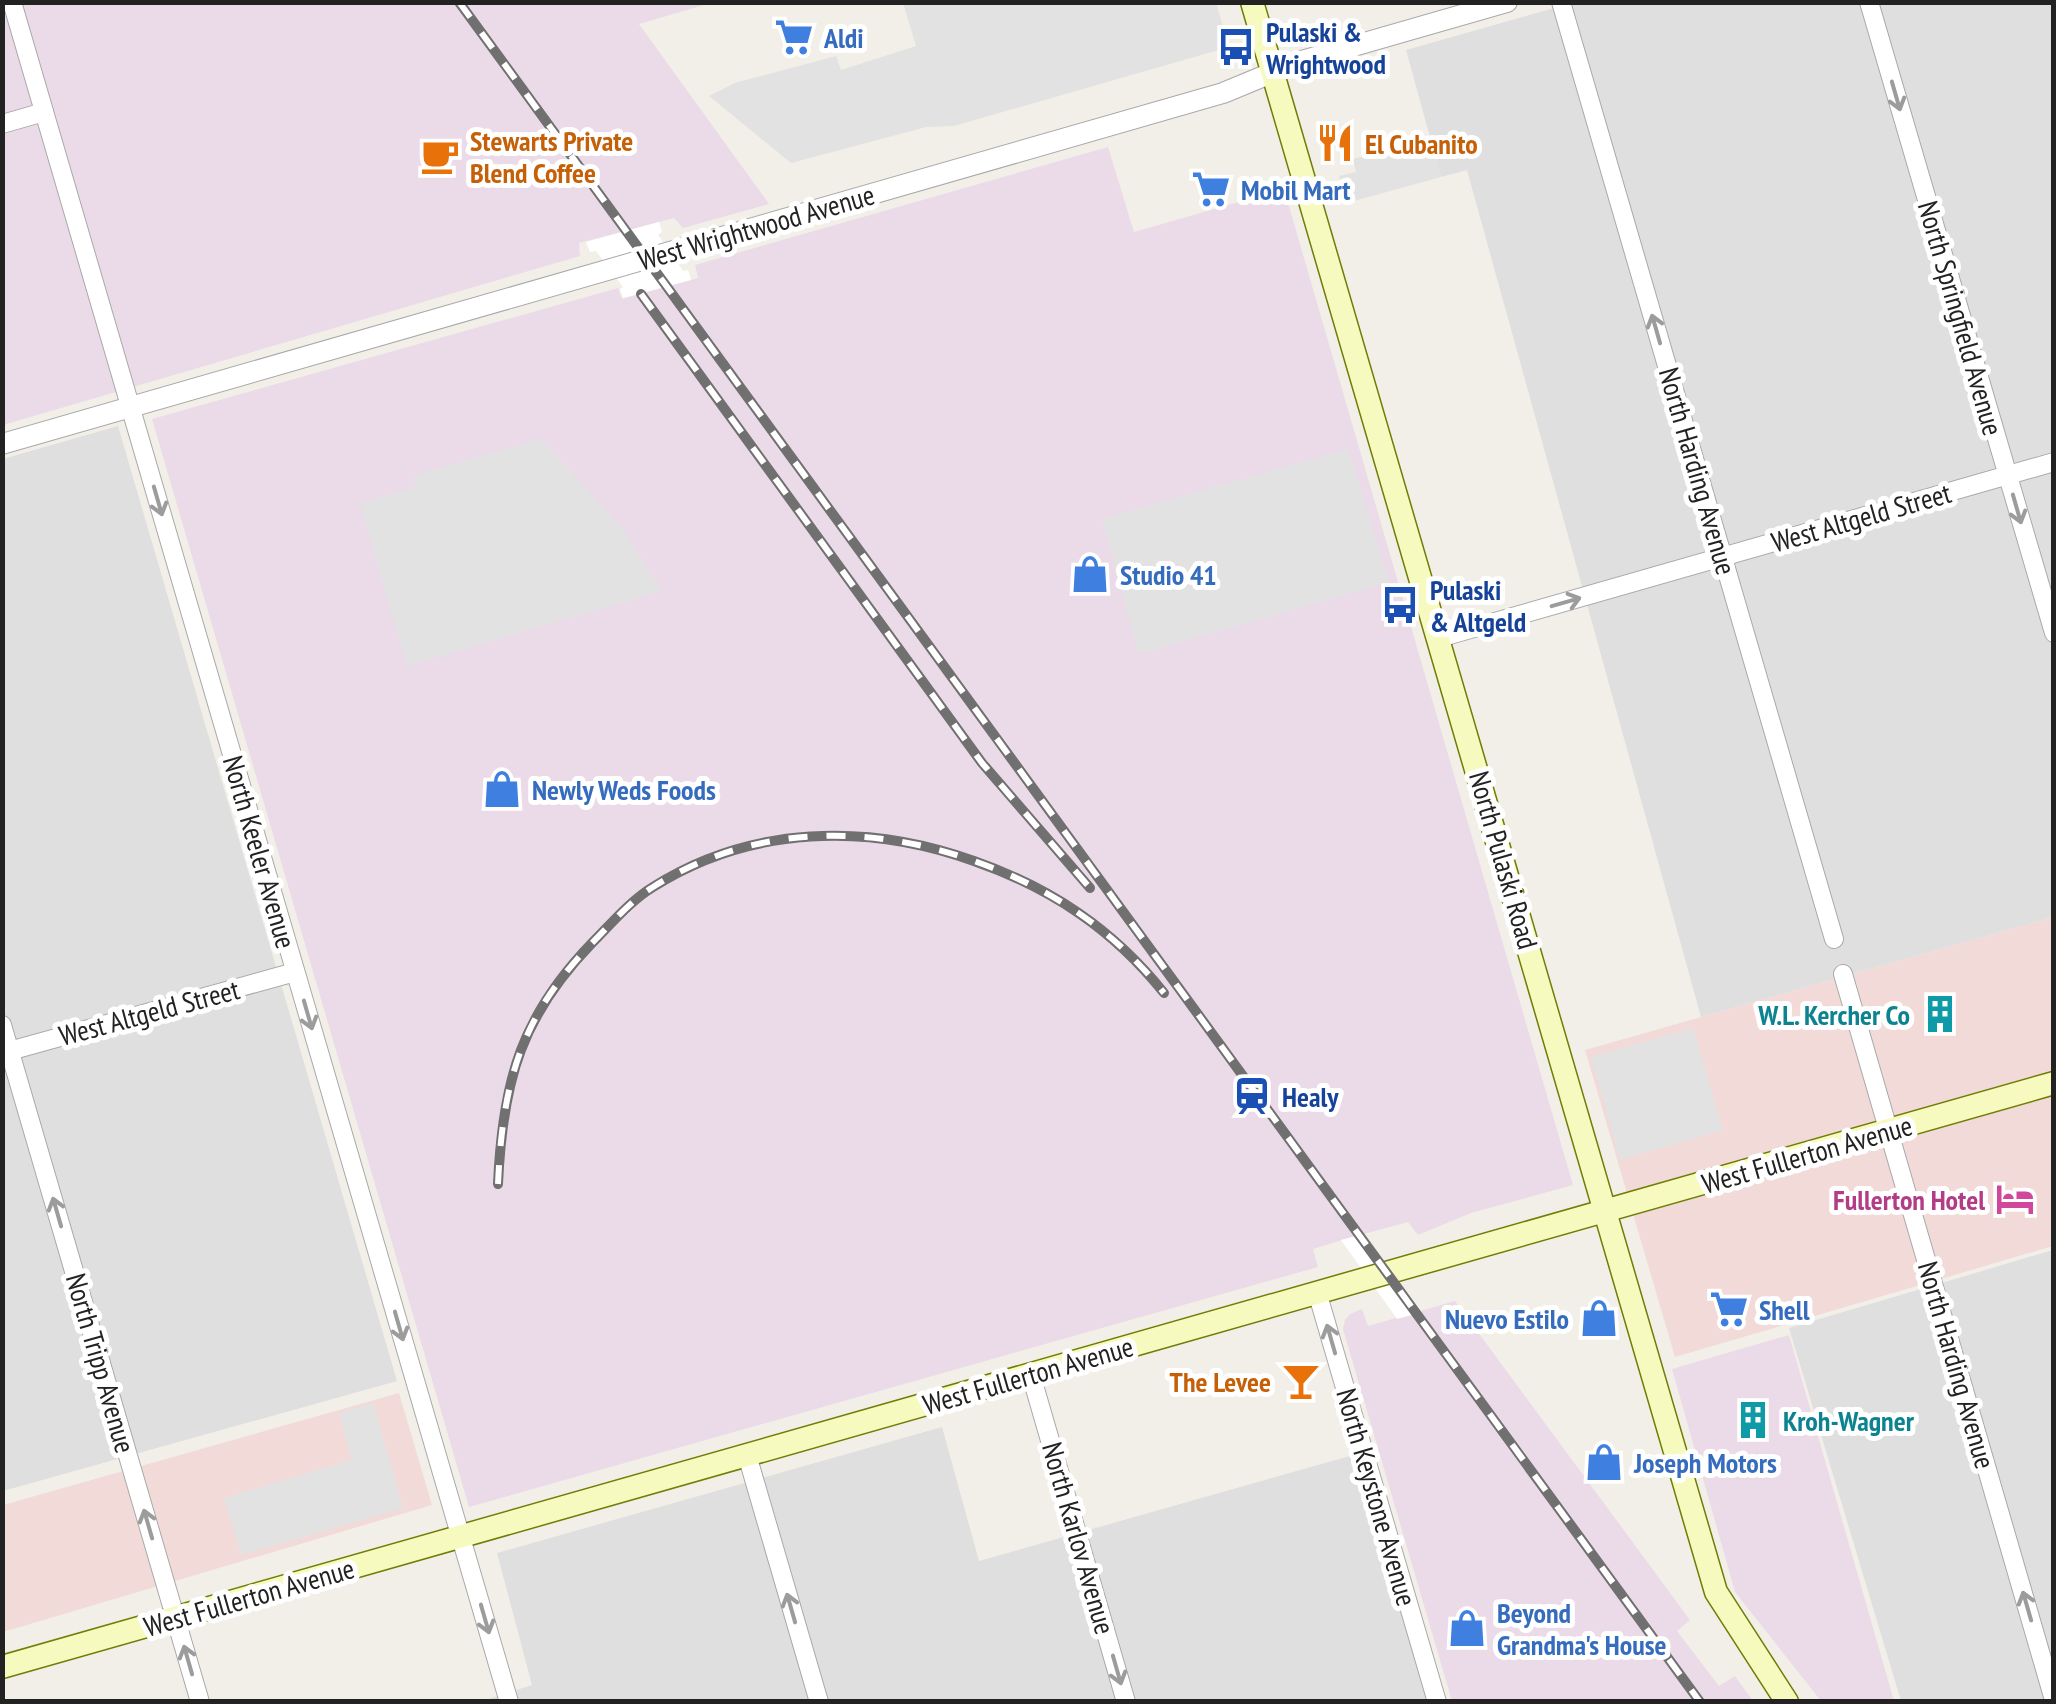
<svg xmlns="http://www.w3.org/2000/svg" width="2056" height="1704" font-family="'PT Sans Narrow',sans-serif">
<rect width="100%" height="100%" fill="#f2efe9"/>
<g fill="#e0dfdf">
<polygon points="1572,3 2053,3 2053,917 1701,1017 1467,170 1441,177 1406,50"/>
<polygon points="118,426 397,1381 3,1491 3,459"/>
<polygon points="2053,1250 2053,1701 1901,1701 1789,1328"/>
<polygon points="942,1427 979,1561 1364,1452 1431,1702 479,1702 532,1685 497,1553"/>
</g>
<g fill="#f2dad9">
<polygon points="2053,917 2053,1246 1675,1357 1585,1050"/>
<polygon points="399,1393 432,1505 3,1632 3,1505"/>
</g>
<g fill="#ebdbe8">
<polygon points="3,3 711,3 639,24 769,204 683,228 674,218 579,243 580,256 3,425"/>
<polygon points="1108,147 1134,232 1284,189 1573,1185 1471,1213 1418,1235 1408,1222 1342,1240 1313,1249 1318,1267 469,1507 152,419 618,288 622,299 679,283 698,278 695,265"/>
<polygon points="1455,1301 1690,1620 1677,1631 1719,1686 1735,1676 1753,1701 1452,1701 1343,1329 1345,1320 1350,1314 1362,1309 1368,1326"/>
<polygon points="1789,1335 1894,1701 1821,1701 1735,1592 1672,1369"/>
</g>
<g fill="#e2e2e2">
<polygon points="903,3 1216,3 1229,47 954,126 926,127 791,163 709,96 735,83 836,56 841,70 916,46"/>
<polygon points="1431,139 1441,177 1347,203 1339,176 1356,172 1353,159"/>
<polygon points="541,439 622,528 661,591 407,666 360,503 416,487 413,476"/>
<polygon points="1348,449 1389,582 1139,654 1102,519"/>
<polygon points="1693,1028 1723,1130 1620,1160 1591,1057"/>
<polygon points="373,1403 403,1508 241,1555 224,1498 352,1460 339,1413"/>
</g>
<g fill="#fff">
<polygon points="659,222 662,232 658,235 683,271 688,270 691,280 623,298 620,289 623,287 596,251 590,252 586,242"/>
<polygon points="1364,1234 1422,1312 1397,1319 1341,1240"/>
</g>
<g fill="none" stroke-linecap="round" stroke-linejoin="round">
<g stroke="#a9a9a9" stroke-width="20">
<g id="minor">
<polyline points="12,2 509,1702"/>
<polyline points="1561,2 1834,939"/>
<polyline points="1869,2 2054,633"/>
<polyline points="2,124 44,112"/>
<polyline points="1439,638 2054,462"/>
<polyline points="1843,974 2054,1700"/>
<polyline points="2,1025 200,1702"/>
<polyline points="2,1053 295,972"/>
<polyline points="1317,1292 1437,1702"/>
<polyline points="1031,1375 1126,1702"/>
<polyline points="747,1455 819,1702"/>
</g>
</g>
<g stroke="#a9a9a9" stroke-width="22">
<polyline id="tertiary" points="2,444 1223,93 1298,62 1507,2"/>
</g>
<g stroke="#707d05" stroke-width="25">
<g id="secondary">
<polyline points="1252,2 1716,1592 1787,1702"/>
<polyline points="2,1667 2054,1083"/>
</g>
</g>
<use href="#minor" stroke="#fff" stroke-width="18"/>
<use href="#tertiary" stroke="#fff" stroke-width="20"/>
<use href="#secondary" stroke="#f7fabf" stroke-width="22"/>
<g stroke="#707070" stroke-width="10">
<g id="rail">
<polyline points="459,2 1700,1702"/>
<polyline points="641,294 982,763 1090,888"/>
<path d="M 498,1184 C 500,1139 505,1092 521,1050 C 537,1008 561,975 592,943 C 611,924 630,901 653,887 C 751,825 868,823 974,861 C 1051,888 1113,929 1164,993"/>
</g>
</g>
<use href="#rail" stroke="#fff" stroke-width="6" stroke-dasharray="19" stroke-linecap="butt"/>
</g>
<defs><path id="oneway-shaft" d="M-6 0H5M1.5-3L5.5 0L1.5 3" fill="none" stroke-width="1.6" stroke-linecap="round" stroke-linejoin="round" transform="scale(2.5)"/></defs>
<g stroke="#9c9c9c">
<use href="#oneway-shaft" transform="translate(1896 96) rotate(74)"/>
<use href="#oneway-shaft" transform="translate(1656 329) rotate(-106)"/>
<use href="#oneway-shaft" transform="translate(158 501) rotate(74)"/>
<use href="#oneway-shaft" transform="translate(2017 509) rotate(74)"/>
<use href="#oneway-shaft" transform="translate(1566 602) rotate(-16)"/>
<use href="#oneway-shaft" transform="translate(308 1015) rotate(74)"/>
<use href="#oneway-shaft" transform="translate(57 1212) rotate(-106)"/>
<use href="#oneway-shaft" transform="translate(399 1326) rotate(74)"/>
<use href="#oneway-shaft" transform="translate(1331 1339) rotate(-106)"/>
<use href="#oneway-shaft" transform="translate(148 1524) rotate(-106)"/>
<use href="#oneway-shaft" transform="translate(2027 1606) rotate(-106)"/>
<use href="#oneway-shaft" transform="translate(791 1608) rotate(-106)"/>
<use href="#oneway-shaft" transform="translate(485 1619) rotate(74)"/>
<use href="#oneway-shaft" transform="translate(188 1660) rotate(-106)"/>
<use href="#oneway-shaft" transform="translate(1117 1670) rotate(74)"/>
</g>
<defs>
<g id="supermarket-bare" transform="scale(3)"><path d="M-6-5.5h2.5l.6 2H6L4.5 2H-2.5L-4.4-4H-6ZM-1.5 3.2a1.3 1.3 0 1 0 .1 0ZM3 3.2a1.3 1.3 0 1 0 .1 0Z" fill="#3f7fe0" stroke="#fff" stroke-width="2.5" paint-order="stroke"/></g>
<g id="bus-bare" transform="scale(3)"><path d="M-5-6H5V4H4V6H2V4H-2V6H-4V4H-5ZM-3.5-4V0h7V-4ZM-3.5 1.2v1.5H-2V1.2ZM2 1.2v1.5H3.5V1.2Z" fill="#1a4fb4" stroke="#fff" stroke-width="2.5" paint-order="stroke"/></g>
<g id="restaurant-bare" transform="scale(3)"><path d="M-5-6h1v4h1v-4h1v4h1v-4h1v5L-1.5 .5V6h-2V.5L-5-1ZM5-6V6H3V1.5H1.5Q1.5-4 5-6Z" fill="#e8710a" stroke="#fff" stroke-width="2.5" paint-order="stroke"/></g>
<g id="cafe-bare" transform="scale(3)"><path d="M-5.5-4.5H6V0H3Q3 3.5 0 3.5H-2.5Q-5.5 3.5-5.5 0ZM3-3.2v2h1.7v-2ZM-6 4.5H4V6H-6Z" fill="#e8710a" stroke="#fff" stroke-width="2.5" paint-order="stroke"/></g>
<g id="shop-bare" transform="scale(3)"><path d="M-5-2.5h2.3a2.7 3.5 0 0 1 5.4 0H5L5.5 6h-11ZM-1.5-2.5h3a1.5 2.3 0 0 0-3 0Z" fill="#3f7fe0" stroke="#fff" stroke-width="2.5" paint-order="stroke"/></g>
<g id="building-bare" transform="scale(3)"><path d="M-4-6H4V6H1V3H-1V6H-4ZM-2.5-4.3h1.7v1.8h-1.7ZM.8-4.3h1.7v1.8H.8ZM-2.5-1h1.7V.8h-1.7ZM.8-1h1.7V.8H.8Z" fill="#0f9aa8" stroke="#fff" stroke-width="2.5" paint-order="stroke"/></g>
<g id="station-bare" transform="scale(3)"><path d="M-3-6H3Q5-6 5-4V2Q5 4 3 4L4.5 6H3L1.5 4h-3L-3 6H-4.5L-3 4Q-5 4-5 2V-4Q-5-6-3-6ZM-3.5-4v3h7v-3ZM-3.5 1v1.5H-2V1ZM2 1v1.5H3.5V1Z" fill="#1a4fb4" stroke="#fff" stroke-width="2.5" paint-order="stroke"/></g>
<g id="hotel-bare" transform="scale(3)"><path d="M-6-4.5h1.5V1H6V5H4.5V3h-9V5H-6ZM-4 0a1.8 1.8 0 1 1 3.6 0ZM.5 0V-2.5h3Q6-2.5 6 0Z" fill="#d1479c" stroke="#fff" stroke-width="2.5" paint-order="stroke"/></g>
<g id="bar-bare" transform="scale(3)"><path d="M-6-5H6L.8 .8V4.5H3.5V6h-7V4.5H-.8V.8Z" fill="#e8710a" stroke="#fff" stroke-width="2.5" paint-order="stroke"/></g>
</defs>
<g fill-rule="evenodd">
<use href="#supermarket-bare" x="794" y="37"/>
<use href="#bus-bare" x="1236" y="47"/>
<use href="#restaurant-bare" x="1335" y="143"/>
<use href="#cafe-bare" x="440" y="156"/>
<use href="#supermarket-bare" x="1211" y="189"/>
<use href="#shop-bare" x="1090" y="574"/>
<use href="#bus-bare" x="1400" y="605"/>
<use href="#shop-bare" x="502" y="789"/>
<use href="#building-bare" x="1940" y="1014"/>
<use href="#station-bare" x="1252" y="1096"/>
<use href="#hotel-bare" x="2015" y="1199"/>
<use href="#supermarket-bare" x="1729" y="1309"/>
<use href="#shop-bare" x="1599" y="1318"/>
<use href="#bar-bare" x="1301" y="1381"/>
<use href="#building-bare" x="1753" y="1420"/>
<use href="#shop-bare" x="1604" y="1462"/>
<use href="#shop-bare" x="1467" y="1628"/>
</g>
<g text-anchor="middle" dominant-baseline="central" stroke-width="10" stroke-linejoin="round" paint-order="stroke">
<g font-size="28" font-weight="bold" fill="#164399" stroke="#fff" text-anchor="start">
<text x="1266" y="31">Pulaski &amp;<tspan x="1266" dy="32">Wrightwood</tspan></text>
<text x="1430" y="589">Pulaski<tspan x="1430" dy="32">&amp; Altgeld</tspan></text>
<text x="1282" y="1096">Healy</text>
</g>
<g font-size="28" font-weight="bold" fill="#366cbe" stroke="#fff" text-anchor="start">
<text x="824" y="37">Aldi</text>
<text x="1241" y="189">Mobil Mart</text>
<text x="1120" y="574">Studio 41</text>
<text x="532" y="789">Newly Weds Foods</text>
<text x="1759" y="1309">Shell</text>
<text x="1569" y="1318" text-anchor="end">Nuevo Estilo</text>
<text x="1634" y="1462">Joseph Motors</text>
<text x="1497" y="1612">Beyond<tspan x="1497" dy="32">Grandma's House</tspan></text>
</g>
<g font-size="28" font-weight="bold" fill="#c56008" stroke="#fff" text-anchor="start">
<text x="470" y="140">Stewarts Private<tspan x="470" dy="32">Blend Coffee</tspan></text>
<text x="1365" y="143">El Cubanito</text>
<text x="1271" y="1381" text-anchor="end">The Levee</text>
</g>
<g font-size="28" fill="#222" stroke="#fff">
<text transform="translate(756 227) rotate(-16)">West Wrightwood Avenue</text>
<text transform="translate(1961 318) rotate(74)">North Springfield Avenue</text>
<text transform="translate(1698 471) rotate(74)">North Harding Avenue</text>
<text transform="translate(1861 517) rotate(-16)">West Altgeld Street</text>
<text transform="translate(260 852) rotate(74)">North Keeler Avenue</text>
<text transform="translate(1504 860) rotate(74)">North Pulaski Road</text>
<text transform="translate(149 1012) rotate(-15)">West Altgeld Street</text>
<text transform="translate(1807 1154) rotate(-16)">West Fullerton Avenue</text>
<text transform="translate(101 1363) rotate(74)">North Tripp Avenue</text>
<text transform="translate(1957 1365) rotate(74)">North Harding Avenue</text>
<text transform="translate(1028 1375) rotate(-16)">West Fullerton Avenue</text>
<text transform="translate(1377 1497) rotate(74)">North Keystone Avenue</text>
<text transform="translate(1079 1538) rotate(74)">North Karlov Avenue</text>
<text transform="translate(249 1597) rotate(-16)">West Fullerton Avenue</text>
</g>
<g font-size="28" font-weight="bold" fill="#0d838f" stroke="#fff" text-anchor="end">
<text x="1910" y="1014">W.L. Kercher Co</text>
<text x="1783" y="1420" text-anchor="start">Kroh-Wagner</text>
</g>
<g font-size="28" font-weight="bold" fill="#b23c85" stroke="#fff" text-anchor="end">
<text x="1985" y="1199">Fullerton Hotel</text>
</g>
</g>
<rect width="2056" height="1704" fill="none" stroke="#222222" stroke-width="10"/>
</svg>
